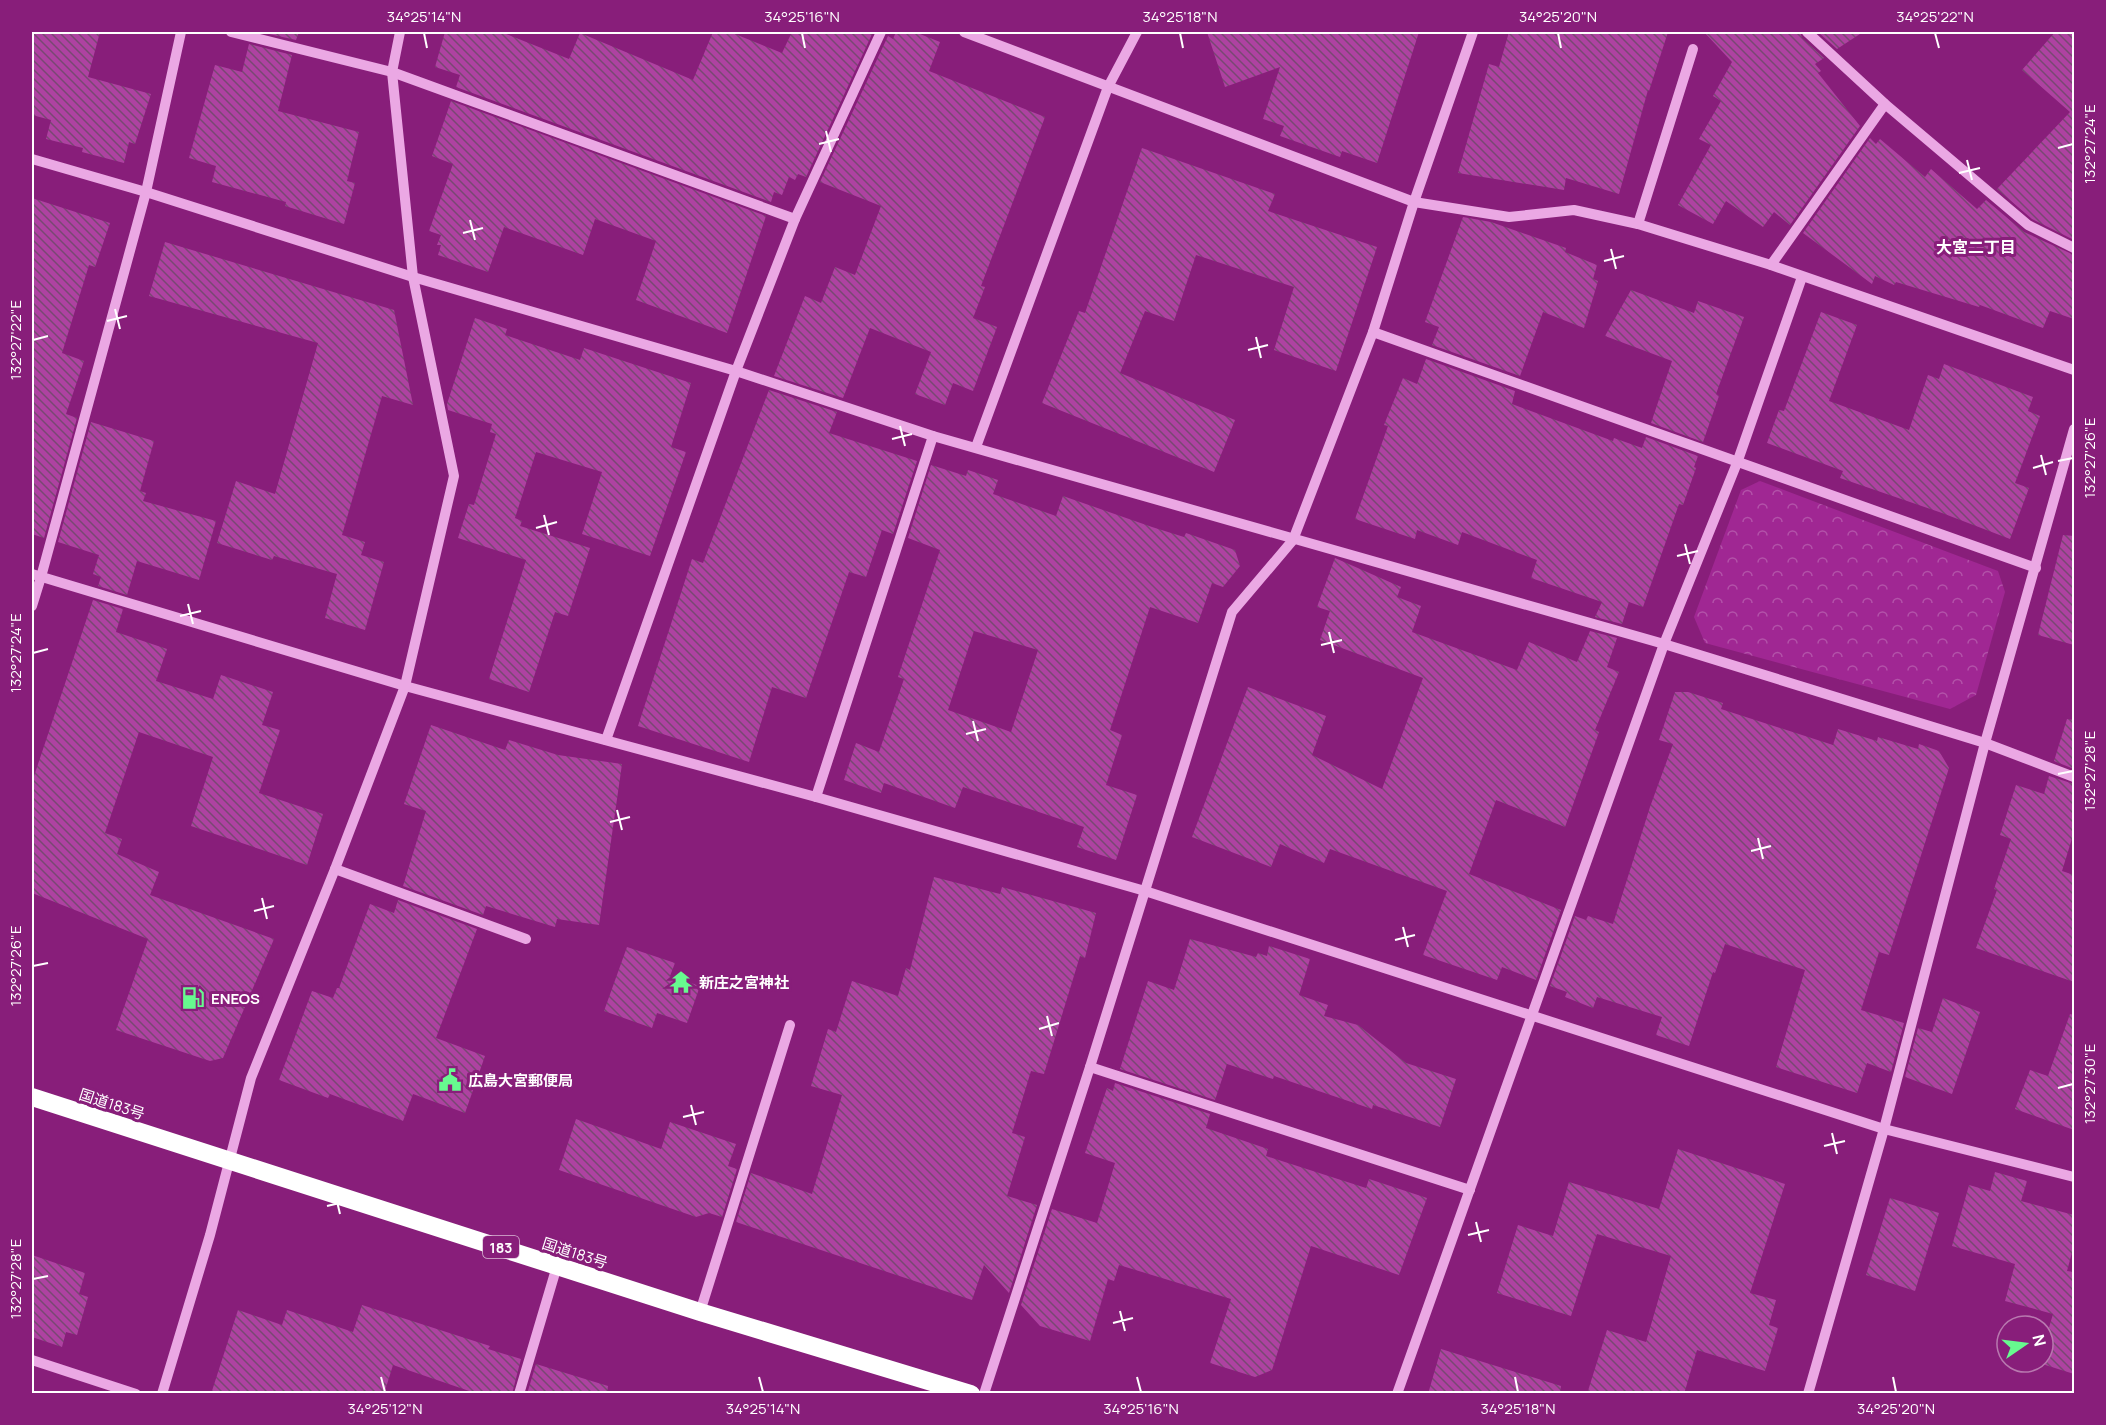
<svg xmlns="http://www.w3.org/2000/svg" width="2106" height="1425" font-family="Manrope,'Noto Sans JP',sans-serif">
<defs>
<pattern id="park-crowns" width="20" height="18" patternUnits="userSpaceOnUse" patternTransform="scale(1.5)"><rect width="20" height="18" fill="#a02793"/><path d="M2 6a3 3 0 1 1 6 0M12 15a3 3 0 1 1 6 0" fill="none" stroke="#b352a9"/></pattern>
<pattern id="building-back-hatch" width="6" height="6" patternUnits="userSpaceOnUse" patternTransform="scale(1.5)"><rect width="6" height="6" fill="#ae42a1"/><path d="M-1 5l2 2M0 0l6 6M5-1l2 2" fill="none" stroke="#784872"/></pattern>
</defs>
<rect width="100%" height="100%" fill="#881e7a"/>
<polygon fill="url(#park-crowns)" points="1760,481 1998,571 2005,592 1976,695 1950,709 1705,643 1694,617 1741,490"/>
<g fill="url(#building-back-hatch)" fill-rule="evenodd">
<polygon points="32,32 100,32 88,77 151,94 135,144 129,142 124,163 82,152 83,148 46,139 51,120 32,115"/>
<polygon points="260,32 299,32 296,40"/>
<polygon points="445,32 501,32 569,59 580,33 693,80 713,32 730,32 782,53 792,32 873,32 806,177 798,174 795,180 789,177 782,195 774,192 771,202 456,87 460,75 435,67"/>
<polygon points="896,32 915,32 940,42 929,71 1045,117 981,286 985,287 973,318 997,327 973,391 953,383 945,405 915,394 931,352 870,328 843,398 774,376 805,296 821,303 835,267 855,275 881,206 820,182 888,36 893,39"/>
<polygon points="1207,32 1419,32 1377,163 1342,151 1340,157 1280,136 1284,126 1263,119 1280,67 1225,87"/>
<polygon points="1509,32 1668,32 1649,91 1648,90 1619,194 1566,178 1564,190 1458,173 1489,64 1499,67"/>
<polygon points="1704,32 1800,32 1802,38 1824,58 1815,64 1821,71 1818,73 1860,126 1790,225 1774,212 1763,227 1726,201 1713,224 1678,205 1711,145 1699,139 1721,101 1713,96 1732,62"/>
<polygon points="1818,32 1863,32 1837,49"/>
<polygon points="2055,32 2074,32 2074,240 2032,219 1997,189 2070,112 2022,70"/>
<polygon points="249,44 292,55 278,111 359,132 347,181 355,183 344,224 285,206 286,202 212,182 216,166 189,158 215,65 242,72"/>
<polygon points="451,101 766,216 727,333 636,300 656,241 595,219 583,255 504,227 488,272 438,255 441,245 437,245 441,235 429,231 453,164 432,156"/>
<polygon points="1870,138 1876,144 1880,139 1925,177 1931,169 1977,209 1986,200 2024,232 2074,255 2074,319 2050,311 2043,328 1980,305 1979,307 1896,282 1894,285 1875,276 1872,284 1803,233"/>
<polygon points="1142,148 1275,194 1268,211 1377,247 1336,371 1274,350 1294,287 1196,255 1174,321 1145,311 1120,373 1235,420 1214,472 1042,403 1079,311 1085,313"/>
<polygon points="32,198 110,223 95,267 89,265 62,353 84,361 66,414 77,418 44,538 32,534"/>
<polygon points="1463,217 1491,222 1566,248 1565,252 1597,265 1593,279 1598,281 1584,328 1543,312 1520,376 1432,345 1439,327 1425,322"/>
<polygon points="165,242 394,310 413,405 382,396 342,535 365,542 361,555 384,562 365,630 325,618 337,574 274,556 272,560 217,543 236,481 275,494 318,343 149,296"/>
<polygon points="1631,290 1694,313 1698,301 1744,317 1716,394 1719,396 1703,442 1651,423 1672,361 1605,336"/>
<polygon points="1821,312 1857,325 1829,401 1909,430 1928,375 1939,379 1944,364 2033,397 2028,411 2040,416 2015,483 2029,488 2010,539 1942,513 1840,478 1843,471 1767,443 1779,410 1784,411"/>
<polygon points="475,318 507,329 505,335 580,360 584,348 691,383 671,447 686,452 650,556 582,534 602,472 536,452 515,518 522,521 520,526 590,548 568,616 555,612 529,692 489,679 526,560 458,538 469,504 474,505 496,434 490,432 492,424 448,410 447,404"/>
<polygon points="1426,359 1515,391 1512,404 1613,441 1614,438 1642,448 1646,437 1698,456 1694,467 1696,468 1683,505 1679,504 1643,607 1629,602 1622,624 1595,617 1602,602 1531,578 1537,560 1462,532 1458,545 1417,530 1415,539 1355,519 1388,426 1384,425 1403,378 1417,384"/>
<polygon points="769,390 837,412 829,433 917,461 893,534 882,530 866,577 849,572 806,698 772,687 749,762 638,726 692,559 703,563"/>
<polygon points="91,422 154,441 140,491 146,493 143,501 216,521 199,580 137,561 127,595 98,586 101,577 93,574 99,555 58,542"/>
<path d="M 931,465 L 966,476 L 968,470 L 998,480 L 993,494 L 1056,516 L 1063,496 L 1152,527 L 1184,537 L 1186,533 L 1235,550 L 1240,566 L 1223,587 L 1212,583 L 1198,623 L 1150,607 L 1110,730 L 1122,735 L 1106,785 L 1137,795 L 1116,860 L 1077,847 L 1084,827 L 963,787 L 955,808 L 884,783 L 881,793 L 844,780 L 856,743 L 879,752 L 904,679 L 898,677 L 940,550 L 908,538 ZM 974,631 L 1038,650 L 1011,732 L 948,710 Z"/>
<polygon points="2063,535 2074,536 2074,645 2038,635"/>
<polygon points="1335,558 1401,587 1397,597 1421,606 1412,632 1517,670 1529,642 1577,662 1590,631 1617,638 1607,667 1619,672 1595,730 1599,732 1565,827 1496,800 1469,874 1561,910 1536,980 1502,967 1497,980 1423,955 1447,891 1330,849 1324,863 1280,844 1271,867 1192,837 1248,687 1326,716 1312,755 1382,789 1423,678 1320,640 1330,611 1317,607"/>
<polygon points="93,600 123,609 116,632 167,649 156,681 213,699 221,675 273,692 262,725 280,730 259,793 323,814 307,865 191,826 213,757 139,732 105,833 122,839 117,854 159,872 150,895 274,939 223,1058 210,1061 116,1030 148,939 32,893 32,782"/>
<polygon points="1675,692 1688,692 1723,703 1721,709 1833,745 1838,729 1877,741 1878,737 1918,749 1919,744 1939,751 1949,768 1889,955 1879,952 1861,1010 1904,1023 1891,1072 1867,1063 1857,1093 1776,1067 1805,970 1725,944 1715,973 1713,972 1689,1046 1656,1035 1662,1017 1597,997 1593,1008 1565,997 1567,992 1550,986 1575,916 1586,920 1588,916 1613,924 1650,807 1673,744 1659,740"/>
<polygon points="2067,719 2074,720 2074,769 2054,761"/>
<polygon points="431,725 505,750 509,740 558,755 622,764 599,925 557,919 555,927 486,906 483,915 403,886 426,811 404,804"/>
<polygon points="2049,776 2074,784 2074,832 2062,871 2074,875 2074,982 1976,948 1997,890 1994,889 2011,839 2000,835 2016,785 2044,794"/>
<polygon points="934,877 1000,894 1002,887 1096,913 1085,958 1080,956 1044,1074 1031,1071 1012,1133 1025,1137 1007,1196 1037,1205 1009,1293 984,1265 972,1300 736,1222 751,1173 812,1194 842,1095 811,1086 828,1029 836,1032 852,981 898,996 906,968 910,970"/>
<polygon points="398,900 477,929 436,1038 485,1056 465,1113 413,1094 403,1121 330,1094 328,1098 279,1080 312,991 333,998 337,988 339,988 370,904 394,913"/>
<polygon points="1190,939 1256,957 1258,953 1267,956 1269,946 1310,959 1299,995 1328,1005 1324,1016 1358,1025 1406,1063 1456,1079 1440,1127 1373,1105 1372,1109 1274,1076 1273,1079 1227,1064 1215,1100 1120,1069 1148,981 1174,990"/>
<polygon points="627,947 675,963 670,976 700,986 687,1023 657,1013 652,1028 604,1011"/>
<polygon points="1943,998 1980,1012 1952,1094 1905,1077 1918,1028 1932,1032"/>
<polygon points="2070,1014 2074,1015 2074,1130 2015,1109 2030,1070 2048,1076"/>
<polygon points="1115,1083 1210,1114 1206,1128 1268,1149 1266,1156 1366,1188 1369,1179 1427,1198 1399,1275 1311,1246 1272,1370 1255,1377 1210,1363 1231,1299 1119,1265 1114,1281 1108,1279 1090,1341 1040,1326 1021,1305 1052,1209 1097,1223 1115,1163 1085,1153 1107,1088 1113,1091"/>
<polygon points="576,1119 661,1149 670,1122 736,1144 728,1166 737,1169 722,1217 709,1213 696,1217 559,1170"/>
<polygon points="1678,1149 1785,1184 1750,1293 1776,1300 1769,1325 1778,1328 1765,1371 1697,1350 1684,1394 1587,1394 1607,1330 1646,1342 1671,1256 1597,1234 1571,1316 1497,1293 1518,1225 1553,1236 1569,1182 1659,1209"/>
<polygon points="1995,1172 2027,1181 2021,1201 2074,1215 2074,1245 2067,1271 2074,1272 2074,1374 2039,1363 2043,1362 2043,1348 2053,1314 2005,1301 2015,1264 1952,1246 1969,1185 1990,1191"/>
<polygon points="1890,1198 1939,1213 1915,1291 1866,1275"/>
<polygon points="32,1255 85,1273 79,1294 88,1297 77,1335 66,1332 62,1347 32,1337"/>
<polygon points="362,1305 490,1346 488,1349 521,1359 512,1394 478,1394 393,1365 384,1394 211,1394 238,1310 282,1325 287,1310 353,1332"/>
<polygon points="1441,1349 1561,1386 1560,1394 1428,1394"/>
<polygon points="536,1364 608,1386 607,1394 527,1394"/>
</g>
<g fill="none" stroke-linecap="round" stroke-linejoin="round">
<g stroke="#eba8e4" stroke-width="10">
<polyline points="231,32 392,72 795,219"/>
<polyline points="964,32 1414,202 1509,217 1574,210 1638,224 1771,265 2074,370"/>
<polyline points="1807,32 1885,104 2028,225 2074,248"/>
<polyline points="32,159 146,192 413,277 736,371 933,436 1664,644 1985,743 2074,777"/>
<polyline points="1638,224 1693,49"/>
<polyline points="1771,265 1885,104"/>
<polyline points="1373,332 2036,568"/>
<polyline points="976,447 1108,87 1137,32"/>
<polyline points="32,574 405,686 816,797 1145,891 1884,1129 2074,1177"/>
<polyline points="32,606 41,577 146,192 181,32"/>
<polyline points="606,740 736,371 795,219 881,32"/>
<polyline points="816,797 933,436"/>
<polyline points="335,869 526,939"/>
<polyline points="1090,1067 1470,1190"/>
<polyline points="700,1312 790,1025"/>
<polyline points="32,1360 136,1394"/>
<polyline points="162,1394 210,1235 251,1078 335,869 405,686 454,476 413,277 392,72 400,32"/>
<polyline points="519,1394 557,1266"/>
<polyline points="984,1394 1090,1067 1232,612 1293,540 1373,332 1414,202 1473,32"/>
<polyline points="1397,1394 1664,644 1737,463 1802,277"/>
<polyline points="1808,1394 1884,1129 1985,743 2074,429"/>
</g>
<polyline stroke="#fff" stroke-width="18" points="32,1097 700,1312 971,1394"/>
</g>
<path fill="none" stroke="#fff" stroke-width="2" d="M 424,33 L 427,48M 802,33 L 805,48M 1180,33 L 1183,48M 1558,33 L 1561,48M 1935,33 L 1939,48M 826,131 L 831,152M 819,144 L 839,139M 2058,148 L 2073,144M 1967,160 L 1972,180M 1959,173 L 1980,168M 470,220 L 475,240M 463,233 L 483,228M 1611,249 L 1616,269M 1604,261 L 1624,256M 115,309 L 120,329M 107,321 L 127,316M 1256,337 L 1261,358M 33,340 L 48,336M 1248,350 L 1268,345M 900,426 L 905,446M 892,439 L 912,434M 2041,455 L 2046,475M 2058,461 L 2073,458M 2033,468 L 2053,462M 544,515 L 549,535M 536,528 L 557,522M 1685,544 L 1690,564M 1677,556 L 1698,551M 188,604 L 193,624M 180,616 L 201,611M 1329,632 L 1334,653M 1321,645 L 1342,640M 33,653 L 48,649M 973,721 L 978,741M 966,734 L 986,729M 2058,774 L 2073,771M 617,810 L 622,830M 610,822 L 630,817M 1758,838 L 1763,859M 1751,851 L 1771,846M 262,898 L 267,919M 254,911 L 274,906M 1403,927 L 1408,947M 1395,940 L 1415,935M 33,966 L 48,963M 1047,1016 L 1052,1036M 1039,1029 L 1059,1023M 2058,1088 L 2073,1084M 691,1105 L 696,1125M 683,1117 L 704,1112M 1832,1133 L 1837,1154M 1824,1146 L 1845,1141M 335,1193 L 340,1214M 327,1206 L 348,1201M 1476,1222 L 1481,1242M 1468,1235 L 1489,1230M 33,1279 L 48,1276M 1120,1311 L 1125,1331M 1113,1323 L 1133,1318M 381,1377 L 385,1392M 759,1377 L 763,1392M 1137,1377 L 1141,1392M 1515,1377 L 1518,1392M 1893,1377 L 1896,1392"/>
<defs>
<g id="temple-bare" transform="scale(1.8)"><path d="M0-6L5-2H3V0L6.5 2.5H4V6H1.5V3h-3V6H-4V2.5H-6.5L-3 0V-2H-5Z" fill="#67fa8f" stroke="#881e7a" stroke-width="2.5" paint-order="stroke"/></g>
<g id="fuel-bare" transform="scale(1.8)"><path d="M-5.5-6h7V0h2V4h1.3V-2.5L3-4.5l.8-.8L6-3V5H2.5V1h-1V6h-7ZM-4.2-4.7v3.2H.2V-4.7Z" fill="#67fa8f" stroke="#881e7a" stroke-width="2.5" paint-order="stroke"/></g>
<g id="civic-bare" transform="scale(1.8)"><path d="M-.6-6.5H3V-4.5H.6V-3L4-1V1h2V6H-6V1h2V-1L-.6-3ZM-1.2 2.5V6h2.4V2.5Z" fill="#67fa8f" stroke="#881e7a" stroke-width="2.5" paint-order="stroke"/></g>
</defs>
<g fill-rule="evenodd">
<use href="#temple-bare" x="681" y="982"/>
<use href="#fuel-bare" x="193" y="998"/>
<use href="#civic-bare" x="450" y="1080"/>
</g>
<g text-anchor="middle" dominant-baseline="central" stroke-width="6" stroke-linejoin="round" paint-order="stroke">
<rect fill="#881e7a" stroke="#dbbcd7" stroke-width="1.5" x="483" y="1236" width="36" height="22" rx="4.5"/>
<g font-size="14" font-weight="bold" fill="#fff">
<text x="501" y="1247">183</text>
</g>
<g font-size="15" font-weight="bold" fill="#fff" stroke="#881e7a" text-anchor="start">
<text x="699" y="982">新庄之宮神社</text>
<text x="211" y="998">ENEOS</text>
<text x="468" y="1080">広島大宮郵便局</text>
</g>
<g font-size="15" fill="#fff" stroke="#881e7a">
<text transform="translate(112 1104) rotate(18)">国道183号</text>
<text transform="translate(575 1253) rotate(18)">国道183号</text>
</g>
<g font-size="16" font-weight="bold" fill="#fff" stroke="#881e7a">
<text x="1976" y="247">大宮二丁目</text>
</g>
</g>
<rect width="2106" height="1425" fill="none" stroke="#881e7a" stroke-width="66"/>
<g transform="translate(2025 1344) rotate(76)"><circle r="28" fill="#881e7a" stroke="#b878af" stroke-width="1.5"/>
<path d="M0-4.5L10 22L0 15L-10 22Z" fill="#67fa8f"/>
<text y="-9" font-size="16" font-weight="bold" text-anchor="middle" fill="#ffffff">N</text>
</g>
<rect x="33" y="33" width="2040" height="1359" fill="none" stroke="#fff" stroke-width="2"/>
<g font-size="15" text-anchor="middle" fill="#fff">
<text x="424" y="22">34°25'14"N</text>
<text x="802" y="22">34°25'16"N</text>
<text x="1180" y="22">34°25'18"N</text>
<text x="1558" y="22">34°25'20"N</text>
<text x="1935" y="22">34°25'22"N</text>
<text transform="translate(2090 144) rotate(-90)" y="5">132°27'24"E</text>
<text transform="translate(16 340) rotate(-90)" y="5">132°27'22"E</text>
<text transform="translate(2090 458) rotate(-90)" y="5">132°27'26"E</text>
<text transform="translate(16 653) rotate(-90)" y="5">132°27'24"E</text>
<text transform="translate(2090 771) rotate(-90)" y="5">132°27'28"E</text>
<text transform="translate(16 966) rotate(-90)" y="5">132°27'26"E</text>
<text transform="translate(2090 1084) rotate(-90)" y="5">132°27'30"E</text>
<text transform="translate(16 1279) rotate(-90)" y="5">132°27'28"E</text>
<text x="385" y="1414">34°25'12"N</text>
<text x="763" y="1414">34°25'14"N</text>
<text x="1141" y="1414">34°25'16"N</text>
<text x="1518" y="1414">34°25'18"N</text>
<text x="1896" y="1414">34°25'20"N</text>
</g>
</svg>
